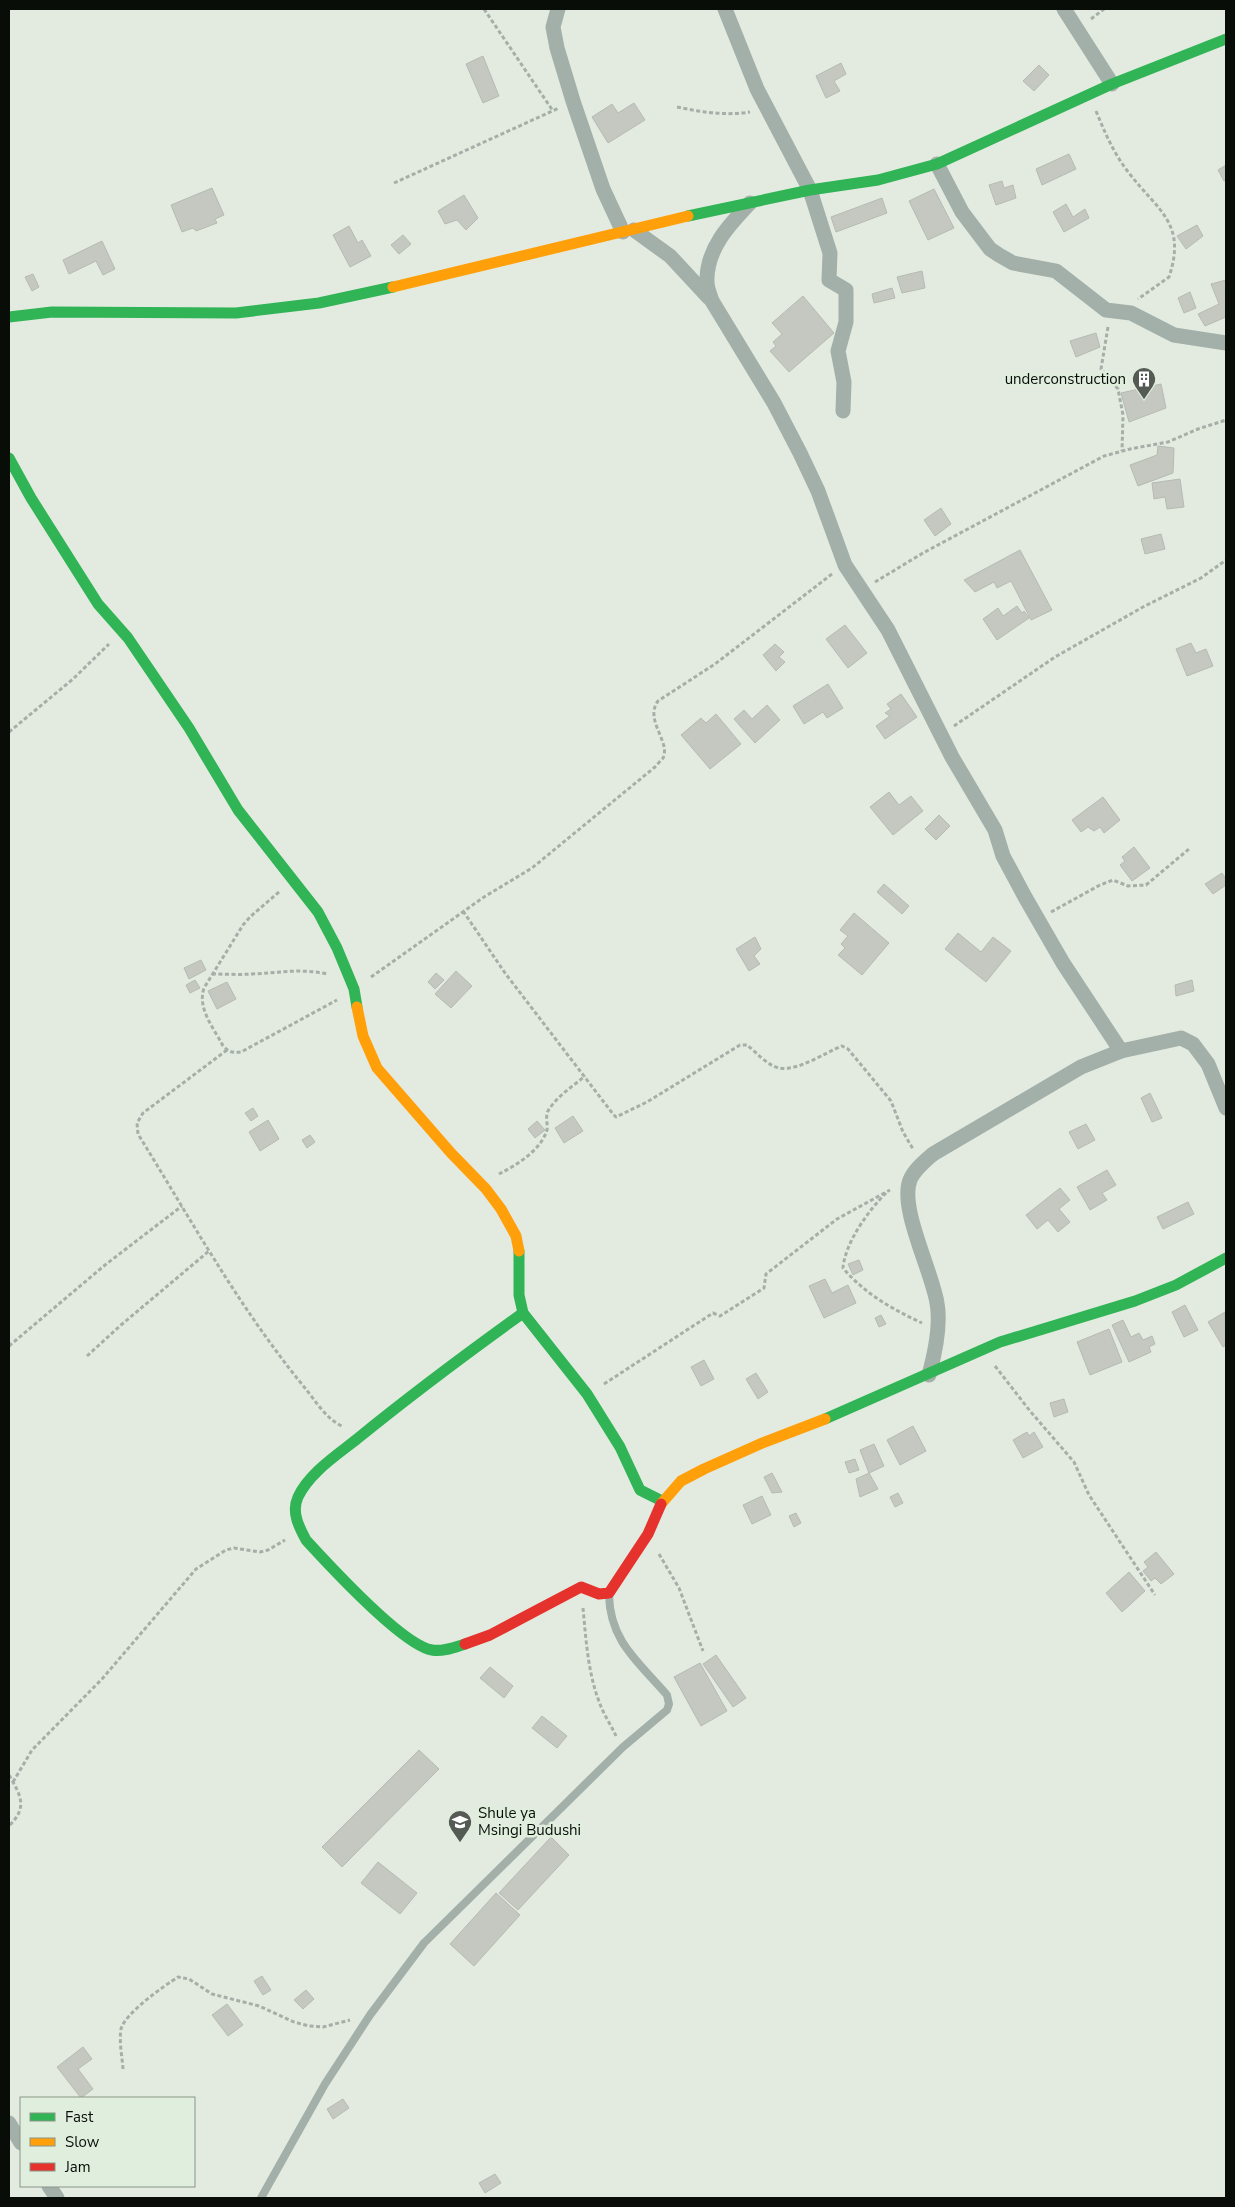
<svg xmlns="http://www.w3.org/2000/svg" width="1235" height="2207" font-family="'Nunito Sans',sans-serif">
<rect width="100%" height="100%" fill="#e3ebe1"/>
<g fill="#c4c8c1" stroke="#b6bbb2">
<polygon points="483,56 499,96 483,103 466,64"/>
<polygon points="841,63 846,74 834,81 840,91 826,98 816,76"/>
<polygon points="1039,65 1049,75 1034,91 1023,81"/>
<polygon points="634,103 645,120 608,143 592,117 612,104 618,113"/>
<polygon points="1069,154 1076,169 1042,185 1036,169"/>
<polygon points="1226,165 1226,180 1224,181 1218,170"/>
<polygon points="1002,181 1004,188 1013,185 1016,198 996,205 989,185"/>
<polygon points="212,188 224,215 215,219 217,223 196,231 193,228 182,232 171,205"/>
<polygon points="934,189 954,228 928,240 909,201"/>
<polygon points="464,195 478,218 466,230 457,220 445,224 438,211"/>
<polygon points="882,198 887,213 836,232 831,217"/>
<polygon points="1066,204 1073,217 1085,209 1089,218 1064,232 1053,212"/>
<polygon points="1197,225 1203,236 1186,249 1177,236"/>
<polygon points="349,226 358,243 362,240 371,256 350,267 333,235"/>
<polygon points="403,235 411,244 399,254 391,245"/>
<polygon points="102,241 115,269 103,275 96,261 69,274 63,260"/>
<polygon points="922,271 925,288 902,293 897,277"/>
<polygon points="33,274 39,287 32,291 25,277"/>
<polygon points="1226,280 1226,317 1205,326 1198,314 1219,304 1211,284"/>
<polygon points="892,288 895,298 874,303 872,294"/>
<polygon points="1190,292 1196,308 1184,313 1178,298"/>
<polygon points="803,296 834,333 789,372 770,351 776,346 773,342 782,334 772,323"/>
<polygon points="1096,333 1100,347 1076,357 1070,341"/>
<polygon points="1161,384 1166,408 1129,422 1121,393"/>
<polygon points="1158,446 1174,448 1173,473 1138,486 1130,465 1157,455"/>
<polygon points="1180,479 1184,507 1167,509 1165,497 1154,499 1152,483"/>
<polygon points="941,508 951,524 935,536 924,520"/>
<polygon points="1161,534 1165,549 1145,554 1141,539"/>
<polygon points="1020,550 1052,610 1031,620 1011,581 997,588 994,582 975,592 964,580"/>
<polygon points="1017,606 1022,613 1024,611 1029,618 997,640 983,619 998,608 1003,616"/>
<polygon points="845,625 867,653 848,668 826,639"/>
<polygon points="1191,643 1196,653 1206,649 1213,666 1187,676 1176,649"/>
<polygon points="775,644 784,652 779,657 785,662 776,671 763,655"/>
<polygon points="828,684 843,708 827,718 823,712 804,724 793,706"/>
<polygon points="901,694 917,717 885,739 876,726 890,716 885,713 891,709 887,704"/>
<polygon points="767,705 780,720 755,743 734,719 744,710 752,719"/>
<polygon points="716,714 741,744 710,769 681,735 701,718 706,723"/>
<polygon points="889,792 899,805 911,796 923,811 893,835 870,807"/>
<polygon points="1103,797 1120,820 1104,833 1100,827 1094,831 1088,827 1081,832 1072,820"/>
<polygon points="939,815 950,826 936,840 925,829"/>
<polygon points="1134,847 1150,868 1132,881 1120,865 1125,861 1122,857"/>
<polygon points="1222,873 1226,879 1226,885 1213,894 1205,884"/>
<polygon points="884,884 909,906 902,914 877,892"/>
<polygon points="854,913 889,943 862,975 838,955 845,948 841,944 848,936 840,930"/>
<polygon points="958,933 981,952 993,937 1011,951 986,982 945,949"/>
<polygon points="755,937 761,949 754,956 760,964 749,971 736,949"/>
<polygon points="201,960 206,970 189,979 184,968"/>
<polygon points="456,971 472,986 451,1008 435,994"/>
<polygon points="436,973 444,980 435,989 428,982"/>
<polygon points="195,980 200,988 190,993 186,985"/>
<polygon points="1192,980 1194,991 1176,996 1175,985"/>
<polygon points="227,982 236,999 217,1009 208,991"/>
<polygon points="1150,1093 1162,1118 1152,1122 1141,1098"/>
<polygon points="253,1108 258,1116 251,1121 245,1113"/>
<polygon points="573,1116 583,1131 564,1143 555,1128"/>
<polygon points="268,1120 279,1139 260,1151 249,1132"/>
<polygon points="537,1121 545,1130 535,1138 528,1129"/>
<polygon points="1086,1124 1095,1140 1078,1149 1069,1132"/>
<polygon points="310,1135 315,1142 307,1148 302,1140"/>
<polygon points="1107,1170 1116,1185 1102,1193 1107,1200 1090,1210 1077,1187"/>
<polygon points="1060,1188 1070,1200 1059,1209 1070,1222 1058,1232 1048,1220 1037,1229 1026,1215"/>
<polygon points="1188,1202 1194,1214 1163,1229 1157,1217"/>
<polygon points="859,1260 863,1270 853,1275 848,1264"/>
<polygon points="825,1279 832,1293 848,1285 856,1303 824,1318 809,1286"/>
<polygon points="1185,1305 1198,1330 1184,1337 1172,1312"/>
<polygon points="1225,1312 1226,1345 1223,1347 1208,1322"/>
<polygon points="881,1315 886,1324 879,1327 875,1318"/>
<polygon points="1123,1320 1131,1337 1139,1333 1143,1340 1152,1336 1155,1344 1149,1347 1151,1352 1129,1362 1112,1325"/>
<polygon points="1109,1329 1122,1362 1090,1375 1077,1342"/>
<polygon points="704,1360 714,1379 701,1386 691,1367"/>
<polygon points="756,1373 768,1392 758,1399 746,1379"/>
<polygon points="1064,1399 1068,1412 1054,1417 1050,1403"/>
<polygon points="913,1426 926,1451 900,1465 887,1440"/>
<polygon points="1027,1432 1029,1436 1034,1432 1043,1447 1023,1458 1013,1440"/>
<polygon points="874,1444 884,1466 869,1473 860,1450"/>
<polygon points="855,1459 859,1470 849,1473 845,1462"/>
<polygon points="772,1473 782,1492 772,1493 764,1477"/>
<polygon points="869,1473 878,1489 860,1497 856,1479"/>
<polygon points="898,1493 903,1503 895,1507 890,1497"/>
<polygon points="762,1496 771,1515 752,1524 743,1505"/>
<polygon points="796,1513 801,1523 794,1527 789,1516"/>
<polygon points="1156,1552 1174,1574 1161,1584 1155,1578 1151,1581 1143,1571 1148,1567 1144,1562"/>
<polygon points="1129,1572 1145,1591 1122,1612 1106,1593"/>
<polygon points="716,1655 746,1698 733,1707 703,1664"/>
<polygon points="700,1663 727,1711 701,1726 674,1677"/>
<polygon points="490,1667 513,1686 504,1698 480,1678"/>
<polygon points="542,1716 567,1736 557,1748 532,1728"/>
<polygon points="419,1750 439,1769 342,1867 322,1847"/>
<polygon points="551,1837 569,1855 518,1910 499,1893"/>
<polygon points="378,1862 417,1893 400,1914 361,1883"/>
<polygon points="496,1893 520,1915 474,1966 450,1944"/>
<polygon points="262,1976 271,1990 263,1995 254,1981"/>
<polygon points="306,1990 314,1999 303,2009 294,2000"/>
<polygon points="227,2004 243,2025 228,2036 212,2015"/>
<polygon points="83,2047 92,2059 78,2069 93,2089 81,2098 57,2067"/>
<polygon points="343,2099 349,2108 333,2119 327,2109"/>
<polygon points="495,2174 501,2183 485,2193 479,2183"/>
</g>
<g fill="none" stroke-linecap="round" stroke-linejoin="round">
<g stroke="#a5afa8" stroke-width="3" stroke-dasharray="4 2.5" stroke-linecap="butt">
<polyline points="484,9 553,111"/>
<polyline points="1091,19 1104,9"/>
<path d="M 677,107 C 701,112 725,116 750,112"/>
<path d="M 1096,111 C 1105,133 1114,154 1129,173 C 1158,211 1187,223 1169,277 L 1138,299"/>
<polyline points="394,183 559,108"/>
<polyline points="1108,327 1101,369 1118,389 1123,415 1122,451"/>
<polyline points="875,582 923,553 1104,456 1130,449 1168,442 1198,429 1226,420"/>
<polyline points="954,726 1055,657 1143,607 1201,578 1226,560"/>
<polyline points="9,732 73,679 109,644"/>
<path d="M 279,892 L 251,916 L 243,925 L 204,988 C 197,1009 214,1028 223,1046 C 229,1052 233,1053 241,1052 L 337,1000"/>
<path d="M 463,911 L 505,973 L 613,1114 L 616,1117 L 647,1102 L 740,1045 L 747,1045 C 756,1052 768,1066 779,1068 C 797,1072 826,1052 842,1046 L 848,1049 L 891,1101 L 903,1132 L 913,1149"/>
<polyline points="1051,912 1100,885 1113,880 1128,886 1146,885 1189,849"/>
<path d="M 212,974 C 225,974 239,975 252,974 C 279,973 299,968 327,974"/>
<path d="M 371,977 L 484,897 L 532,868 L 655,767 C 657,764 661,761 663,758 C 671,742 644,720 658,701 L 715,664 L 832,574"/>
<path d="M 227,1050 L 143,1113 L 137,1123 L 138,1134 C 191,1220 240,1309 305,1388 C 315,1400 326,1419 342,1426"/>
<path d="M 499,1174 C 517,1165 541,1150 547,1130 C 548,1124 545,1117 548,1111 C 556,1097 572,1087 585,1076"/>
<path d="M 886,1193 C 868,1211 845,1243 843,1268 C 865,1294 892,1309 922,1323"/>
<polyline points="9,1346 105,1265 182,1206"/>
<polyline points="87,1356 121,1325 209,1251"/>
<polyline points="995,1366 1030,1411 1074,1462 1089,1495 1155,1595"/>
<polyline points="604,1384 713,1313 720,1316 764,1288 766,1274 837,1219 890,1190"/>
<polyline points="659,1554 679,1588 703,1651"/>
<path d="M 583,1608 C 586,1640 588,1674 600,1704 C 604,1715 611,1725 616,1736"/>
<path d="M 9,1775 C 21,1796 28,1807 9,1826"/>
<polyline points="13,1782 32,1750 102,1679 196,1569 226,1550 234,1548 260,1552 268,1550 285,1540"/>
<path d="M 123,2069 C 122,2056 119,2042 121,2029 C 125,2013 164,1986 178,1977 L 189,1979 L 212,1994 L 259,2006 L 294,2022 L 309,2026 L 323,2027 L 350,2020"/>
</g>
<path stroke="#a3afa9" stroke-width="8" d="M 261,2198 L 325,2084 L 370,2015 L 424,1943 L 623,1747 L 667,1710 L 669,1704 L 667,1695 C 639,1662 610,1642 609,1595"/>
<g stroke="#a3afa9" stroke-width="15">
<polyline points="558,9 553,27 557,48 573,101 603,189 623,232"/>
<polyline points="725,9 757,89 810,190 830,253 829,280 846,290 846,322 838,351 844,382 843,411"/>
<polyline points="1064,9 1112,84"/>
<polyline points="937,164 962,212 990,249 999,255 1013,263 1056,271 1106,310 1131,313 1174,335 1226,343"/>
<path d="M 750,203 C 729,225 706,249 707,282 C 707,288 710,295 712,301 L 774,403 L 800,453 L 818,491 L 845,565 L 888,630 L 952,757 L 995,830 L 1003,856 L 1025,897 L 1063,963 L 1121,1051"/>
<polyline points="634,230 670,256 709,298"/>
<path d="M 929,1375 C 935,1353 941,1325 937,1303 C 932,1271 899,1208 910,1180 C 914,1170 925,1161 933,1154 L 1081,1067 L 1121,1051 L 1181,1038 L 1193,1044 L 1208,1064 L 1226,1108"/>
<polyline points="9,2123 21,2143"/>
<polyline points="49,2186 57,2198"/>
</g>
<g stroke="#30b455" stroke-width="11">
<polyline points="688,216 810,190 878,180 937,164 1112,84 1226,39"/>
<polyline points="9,317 52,312 236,313 319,303 393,287"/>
<polyline points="9,458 31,498 98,604 128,638 189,728 238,810 318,912 337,948 354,989 357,1007"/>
<polyline points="519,1251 519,1295 523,1313 587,1394 620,1447 640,1490 662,1501"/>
<polyline points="825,1419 1000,1342 1135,1301 1176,1285 1226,1258"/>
<path d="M 465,1644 C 455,1647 443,1652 432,1650 C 402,1645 328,1564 306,1540 C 299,1527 291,1512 298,1497 C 309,1473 337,1455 357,1439 C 411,1395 466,1354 523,1313"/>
</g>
<g stroke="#ff9f0a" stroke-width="11">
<polyline points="393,287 688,216"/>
<polyline points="357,1007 363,1036 377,1068 451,1153 486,1189 501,1209 516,1236 519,1251"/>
<polyline points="661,1504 681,1481 704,1469 760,1444 825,1419"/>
</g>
<polyline stroke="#e5322d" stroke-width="11" points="465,1644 490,1635 581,1587 599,1594 609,1593 648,1534 661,1504"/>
</g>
<defs>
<g id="building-pin" transform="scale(1.25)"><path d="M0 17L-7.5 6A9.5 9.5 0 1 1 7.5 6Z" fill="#555b54" stroke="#e0efdd"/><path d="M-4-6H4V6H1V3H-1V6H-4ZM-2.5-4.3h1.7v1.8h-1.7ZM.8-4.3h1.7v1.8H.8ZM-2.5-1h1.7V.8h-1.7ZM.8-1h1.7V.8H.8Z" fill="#fff"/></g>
<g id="school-pin" transform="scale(1.25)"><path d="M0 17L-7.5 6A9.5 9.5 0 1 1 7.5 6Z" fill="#555b54" stroke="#e0efdd"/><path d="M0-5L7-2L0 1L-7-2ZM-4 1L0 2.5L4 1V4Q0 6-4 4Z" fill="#fff"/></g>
</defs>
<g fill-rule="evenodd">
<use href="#building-pin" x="1144" y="379"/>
<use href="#school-pin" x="460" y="1822"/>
</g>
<g text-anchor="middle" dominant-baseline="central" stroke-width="5" stroke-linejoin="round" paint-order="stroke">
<g font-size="15" fill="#080d08" stroke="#e0efdd" text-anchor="end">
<text x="1126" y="379">underconstruction</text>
<text x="478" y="1813" text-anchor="start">Shule ya<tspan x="478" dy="17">Msingi Budushi</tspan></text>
</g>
</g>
<rect width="1235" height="2207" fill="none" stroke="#080d08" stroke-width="20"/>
<rect x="20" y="2097" width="175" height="90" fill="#e0efdd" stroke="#8a9588"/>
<rect x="30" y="2113" width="25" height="8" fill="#30b455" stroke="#8a9588"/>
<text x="65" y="2122" font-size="15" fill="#080d08">Fast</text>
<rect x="30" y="2138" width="25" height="8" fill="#ff9f0a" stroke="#8a9588"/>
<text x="65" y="2147" font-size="15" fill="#080d08">Slow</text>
<rect x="30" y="2163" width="25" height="8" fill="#e5322d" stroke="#8a9588"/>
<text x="65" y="2172" font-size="15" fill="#080d08">Jam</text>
</svg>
